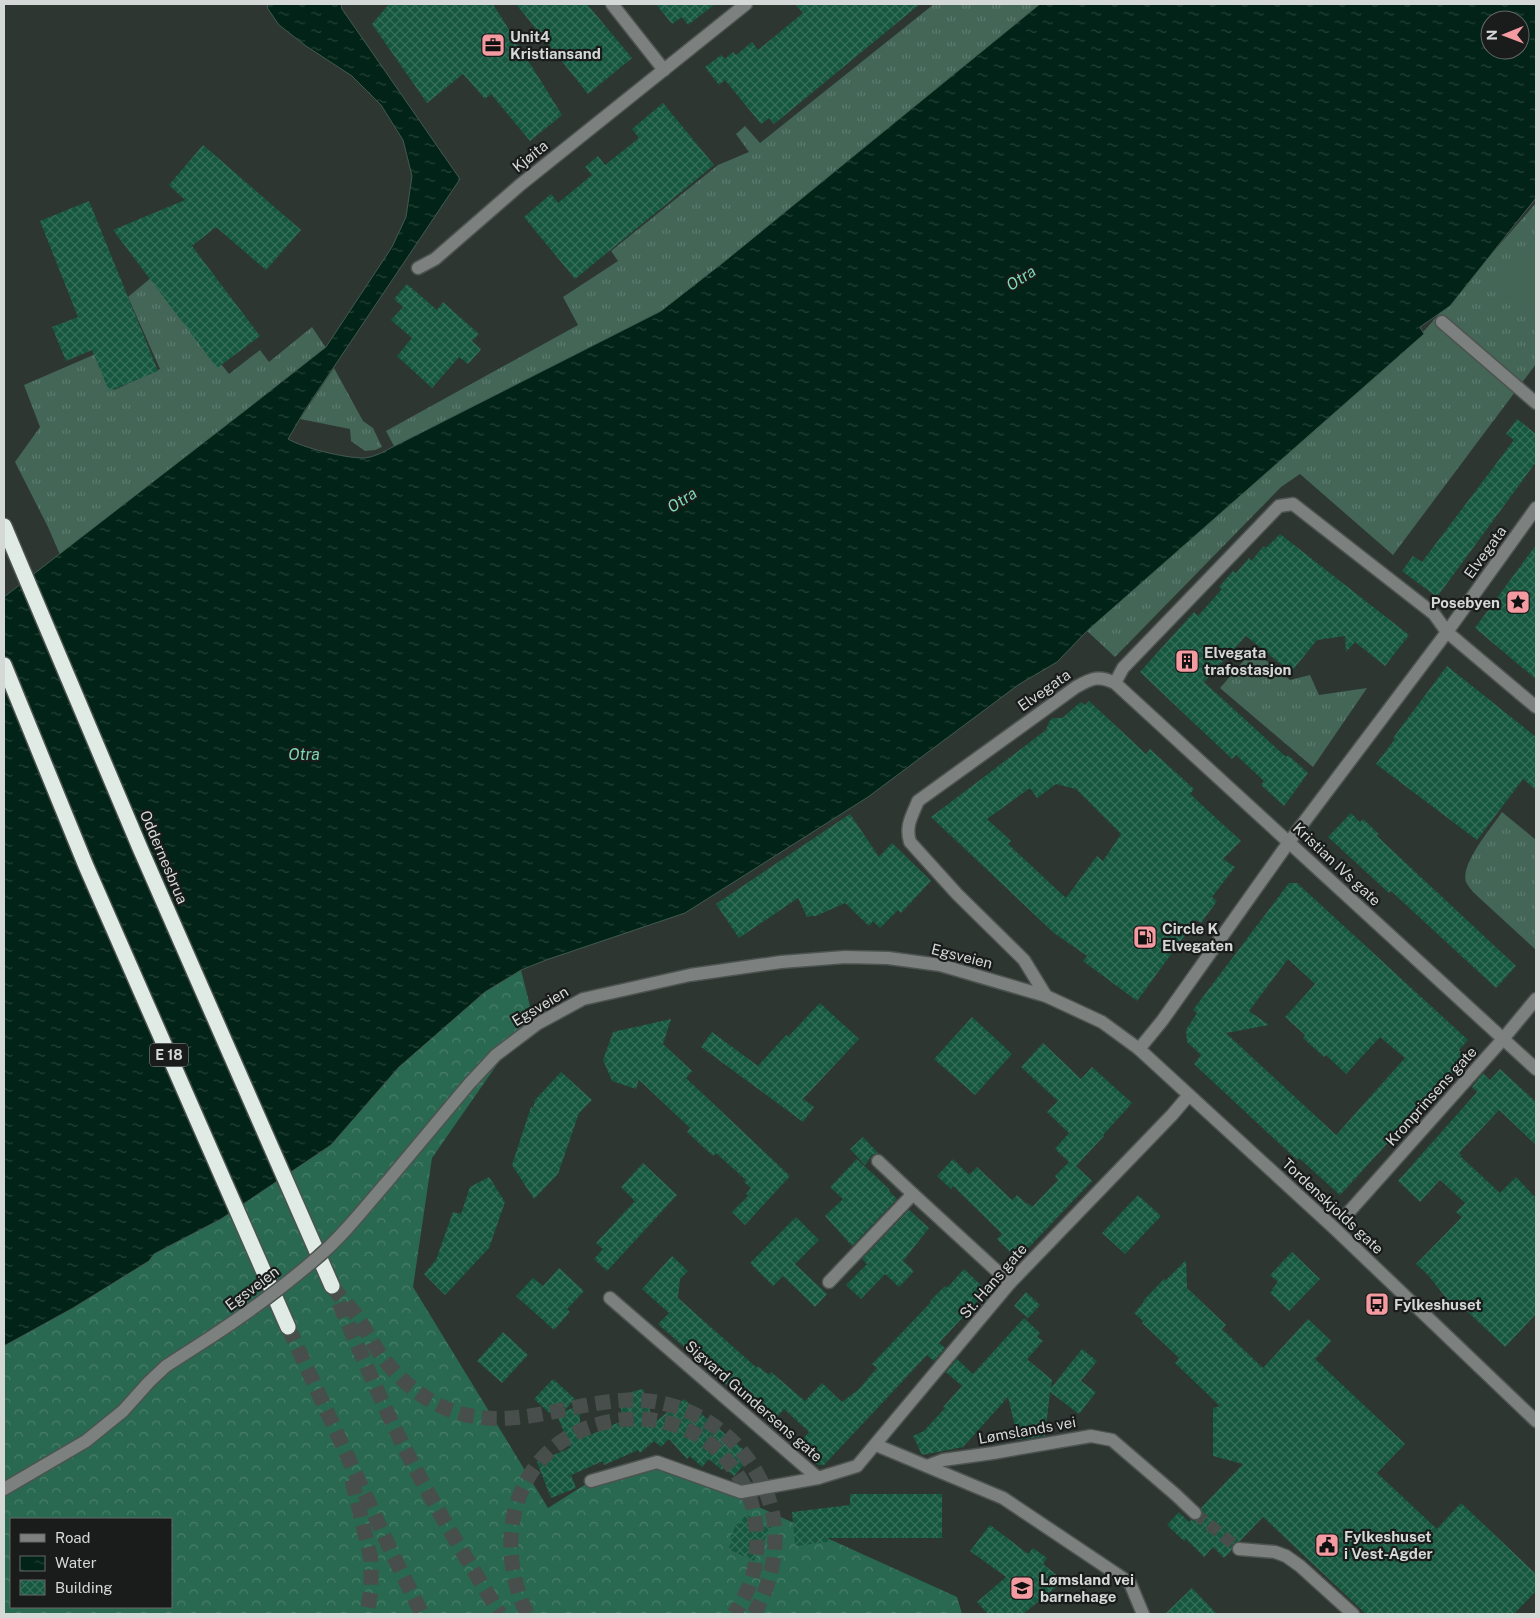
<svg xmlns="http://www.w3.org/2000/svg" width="1540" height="1618" font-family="'Public Sans',sans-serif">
<defs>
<pattern id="grass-tufts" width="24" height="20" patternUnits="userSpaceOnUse" patternTransform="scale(1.25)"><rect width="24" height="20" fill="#436657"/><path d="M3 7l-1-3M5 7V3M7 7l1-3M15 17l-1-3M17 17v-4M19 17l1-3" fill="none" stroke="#5d7b6e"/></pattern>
<pattern id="forest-crowns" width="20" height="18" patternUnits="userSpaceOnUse" patternTransform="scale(1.25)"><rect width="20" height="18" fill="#2a6951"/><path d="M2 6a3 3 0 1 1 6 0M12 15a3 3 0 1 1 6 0" fill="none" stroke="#487e69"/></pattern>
<pattern id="water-ripples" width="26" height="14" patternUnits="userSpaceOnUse" patternTransform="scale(1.25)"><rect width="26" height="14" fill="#022317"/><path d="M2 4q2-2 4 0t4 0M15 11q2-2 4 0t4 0" fill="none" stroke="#264238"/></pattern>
<pattern id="building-cross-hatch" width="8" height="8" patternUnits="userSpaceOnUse" patternTransform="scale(1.25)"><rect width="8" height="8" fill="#165740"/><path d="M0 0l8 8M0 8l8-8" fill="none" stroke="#376f5b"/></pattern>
</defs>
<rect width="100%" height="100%" fill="#2e3632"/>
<g fill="url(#grass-tufts)">
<polygon points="934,4 1040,4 665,311 395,448 386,431 578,325 563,297 618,261 611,251 718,165 749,152 736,134 745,126 760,143"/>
<polygon points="1536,203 1536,364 1393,555 1300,474 1281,487 1115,657 1086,630 1425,330"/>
<polygon points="152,277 229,374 260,350 269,362 312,327 328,351 61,557 48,527 15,462 40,427 24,385 98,353 114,390 160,369 128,297"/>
<polygon points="334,368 363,421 373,428 382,447 375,450 365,451 351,441 350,429 300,419"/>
<polygon points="1253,650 1290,680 1310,675 1319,695 1367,688 1313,767 1220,688"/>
<path d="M 1502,812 L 1536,840 L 1536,950 L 1473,892 C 1471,889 1468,886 1466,882 C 1460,864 1492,827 1502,812 Z"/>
</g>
<path fill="url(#forest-crowns)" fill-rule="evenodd" d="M 521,970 L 532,1014 L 432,1158 L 413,1287 L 548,1508 L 586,1484 L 638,1463 L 741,1499 L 957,1597 L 962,1614 L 4,1614 L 4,1346 L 73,1308 L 149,1261 L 154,1254 L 221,1219 L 331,1145 L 399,1067 L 485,992 ZM 11,1519 L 171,1519 L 171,1607 L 11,1607 Z"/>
<polygon fill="#436657" points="1536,236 1536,320 1495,286"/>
<path fill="url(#water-ripples)" stroke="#415a51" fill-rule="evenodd" d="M 267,4 L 341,4 L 342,9 L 460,179 L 305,410 L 288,439 C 303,448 345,458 363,458 C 368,458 374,456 379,454 L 661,311 L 725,261 L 1040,4 L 1536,4 L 1536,198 L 1450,306 L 1420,327 L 1424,334 L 1088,630 L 1057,662 L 1018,685 L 868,797 L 685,913 L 546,960 L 521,970 L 485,992 L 399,1067 L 331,1145 L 221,1219 L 154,1254 L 149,1261 L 73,1308 L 4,1346 L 4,597 L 247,409 L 326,347 L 392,247 L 406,217 L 412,176 L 403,140 L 381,105 L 352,76 L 306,46 L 279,25 L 268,9 ZM 1490,20 L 1520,20 L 1520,50 L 1490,50 Z"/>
<g fill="url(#building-cross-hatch)" fill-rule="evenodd">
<polygon points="389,4 493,4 562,115 530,141 491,94 485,99 463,74 427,103 372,24"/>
<polygon points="516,4 587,4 632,58 588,94"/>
<polygon points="656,4 715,4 688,25 682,17 672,24"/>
<polygon points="795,4 920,4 774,124 769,118 761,124 725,80 719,85 705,67 721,55 725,59 733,52 736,55 752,42 758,50 803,13"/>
<polygon points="663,103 714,165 575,279 524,217 551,194 558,203 592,175 585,167 598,156 605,165 639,138 632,129"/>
<polygon points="203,145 301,230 266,270 216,227 192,246 260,336 217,368 113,230 185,200 169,185"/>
<polygon points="89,201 158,371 109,391 92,350 66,361 52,327 78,317 40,221"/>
<polygon points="407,284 437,310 443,302 479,334 472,341 481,349 479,352 468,364 459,357 432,388 397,356 412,338 391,320 403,307 394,299"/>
<polygon points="1517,419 1536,434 1536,462 1437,597 1402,571 1413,556 1422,562 1514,440 1506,434"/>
<polygon points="1280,534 1409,635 1385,666 1355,642 1346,652 1345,636 1317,640 1291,672 1246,636 1204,682 1286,757 1288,755 1308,773 1284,806 1261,785 1264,781 1236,755 1232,759 1140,672 1194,612 1198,616 1222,589 1219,587 1233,571 1236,573 1249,558 1251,561 1264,546 1266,548"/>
<polygon points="1536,545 1536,679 1475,628"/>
<polygon points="1447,666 1536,737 1536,790 1523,779 1477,840 1376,764 1395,739 1393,738"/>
<path d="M 1089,701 L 1146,754 L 1150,749 L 1194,789 L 1190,794 L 1241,841 L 1223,859 L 1235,867 L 1212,897 L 1217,901 L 1201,923 L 1196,920 L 1137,1001 L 1083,961 L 1087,956 L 1054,933 L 931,817 L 1046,730 L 1049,722 L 1053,718 L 1062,718 L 1081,702 L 1085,705 ZM 1056,784 L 1076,789 L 1121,834 L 1103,861 L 1097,856 L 1066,898 L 1008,844 L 1011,841 L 987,819 L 1030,788 L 1037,798 Z"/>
<polygon points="1351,813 1360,822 1363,819 1379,834 1377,836 1516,966 1496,988 1391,891 1389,893 1328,837"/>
<polygon points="850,814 879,857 892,843 931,881 901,913 898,910 880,928 873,921 869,926 845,903 816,916 813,916 807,917 798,898 739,938 716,904"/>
<path d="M 1289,883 L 1297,883 L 1468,1040 L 1459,1050 L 1471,1062 L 1459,1076 L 1454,1071 L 1340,1195 L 1299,1158 L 1297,1160 L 1194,1064 L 1201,1055 L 1187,1042 L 1186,1030 L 1197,1013 L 1193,1010 ZM 1288,959 L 1315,984 L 1285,1017 L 1305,1035 L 1303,1038 L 1324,1057 L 1326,1055 L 1346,1074 L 1380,1037 L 1405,1058 L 1336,1135 L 1226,1033 L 1269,1025 L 1249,1011 Z"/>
<polygon points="820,1003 859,1039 803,1099 814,1107 803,1122 701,1047 712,1032 758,1066 786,1035 788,1037"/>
<polygon points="972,1017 1012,1054 975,1095 934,1059"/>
<polygon points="671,1019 663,1044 692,1071 686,1078 790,1176 745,1225 732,1212 748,1196 746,1194 751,1188 744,1182 746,1180 716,1153 713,1156 687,1132 690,1128 639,1080 636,1089 612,1081 603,1060 613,1032"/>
<polygon points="1043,1043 1081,1079 1092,1067 1132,1103 1103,1135 1104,1136 1076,1166 1092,1181 1028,1248 1026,1247 1015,1257 997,1239 1002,1234 953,1186 951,1189 937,1176 953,1159 969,1175 977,1167 1012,1200 1017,1195 1027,1204 1028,1203 1032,1207 1058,1180 1055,1176 1069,1162 1055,1149 1069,1133 1047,1112 1058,1101 1021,1067"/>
<polygon points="1500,1069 1536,1102 1536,1145 1499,1110 1459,1153 1462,1155 1460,1156 1500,1193 1516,1177 1536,1198 1536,1314 1505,1347 1455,1300 1451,1304 1428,1275 1416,1264 1462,1217 1456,1212 1465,1203 1440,1180 1420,1202 1398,1181 1477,1092 1472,1087 1483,1073 1490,1080"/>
<polygon points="561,1072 592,1100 579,1113 558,1174 534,1199 512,1165 531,1107 533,1108 535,1100"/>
<polygon points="863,1137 878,1153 872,1155 865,1165 850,1149"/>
<polygon points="857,1159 890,1190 889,1191 897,1199 852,1246 825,1216 843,1199 830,1187"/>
<polygon points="643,1163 677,1195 607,1271 594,1259 603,1249 596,1243 635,1201 621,1187"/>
<polygon points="489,1177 505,1202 489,1248 445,1295 424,1274 436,1260 453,1212 461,1214 470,1187"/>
<polygon points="1138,1195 1161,1216 1125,1254 1102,1233"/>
<polygon points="909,1210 929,1228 903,1261 914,1271 899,1287 885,1274 861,1299 846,1285 867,1264 862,1259"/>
<polygon points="796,1217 819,1240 795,1264 827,1294 815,1307 783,1276 773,1286 750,1263"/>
<polygon points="1292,1252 1320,1279 1289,1311 1270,1293 1273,1290 1272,1289 1278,1282 1270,1275"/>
<polygon points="672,1256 688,1271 680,1279 678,1298 757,1368 758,1366 769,1375 771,1372 805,1401 822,1383 842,1402 859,1389 877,1368 872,1364 931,1302 930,1301 945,1286 947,1288 964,1269 987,1291 939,1343 945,1348 934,1361 927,1355 824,1465 818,1465 797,1446 809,1432 784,1409 771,1424 658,1324 669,1313 642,1289"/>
<polygon points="1186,1260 1187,1288 1226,1325 1222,1329 1263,1368 1308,1319 1331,1341 1315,1359 1405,1444 1377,1473 1437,1529 1461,1503 1536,1574 1536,1591 1514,1614 1366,1614 1263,1517 1240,1541 1233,1544 1231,1551 1224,1558 1213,1547 1204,1557 1186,1539 1184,1541 1167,1525 1179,1512 1189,1522 1191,1520 1197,1521 1201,1519 1203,1514 1201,1508 1243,1464 1213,1456 1213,1408 1220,1406 1175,1363 1179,1358 1142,1323 1143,1321 1134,1313 1144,1302 1143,1301 1164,1279 1166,1280"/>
<polygon points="559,1268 584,1291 567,1309 570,1312 554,1330 516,1296 533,1278 543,1286"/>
<polygon points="1026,1292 1040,1305 1028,1318 1014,1306"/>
<polygon points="1024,1318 1040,1333 1037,1337 1043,1341 1027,1359 1052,1380 1051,1388 1082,1349 1097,1361 1081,1381 1096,1392 1079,1414 1050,1392 1045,1436 1018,1440 1008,1397 963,1447 922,1455 913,1436 924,1431 945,1408 943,1407 962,1386 946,1372 957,1359 973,1374"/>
<polygon points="503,1332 528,1355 502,1383 477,1361"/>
<polygon points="553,1379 575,1399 564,1411 580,1406 580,1426 586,1424 590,1435 624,1420 619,1403 619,1395 643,1389 654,1423 684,1399 751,1456 734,1476 724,1468 722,1470 709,1459 702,1467 690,1456 687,1459 669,1439 661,1447 654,1441 640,1453 638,1450 604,1465 603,1461 571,1475 576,1488 551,1498 537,1462 570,1448 558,1417 556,1419 534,1399"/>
<polygon points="850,1494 942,1494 942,1538 828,1538 828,1542 795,1546 792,1512 850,1505"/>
<polygon points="745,1514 771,1527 754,1561 728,1549 732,1542 729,1540 737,1523 740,1524"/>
<polygon points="990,1525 1028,1554 1033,1548 1047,1558 1043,1564 1064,1581 1023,1614 988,1614 977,1602 1006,1577 970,1551"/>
<polygon points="1192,1588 1217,1614 1165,1614"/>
</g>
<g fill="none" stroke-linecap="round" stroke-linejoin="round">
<polyline stroke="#474e4b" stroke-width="12" stroke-dasharray="12 6" stroke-linecap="butt" points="1195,1513 1239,1549"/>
<g stroke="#474e4b" stroke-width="15" stroke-dasharray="15 8" stroke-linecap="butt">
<path d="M 332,1286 C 338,1294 345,1302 352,1310 C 362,1322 369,1337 378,1351 C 396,1377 421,1399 450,1410 C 510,1433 569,1402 629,1400 C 656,1399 683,1407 705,1420 C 732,1436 751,1459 764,1487 C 783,1528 776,1576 754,1614"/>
<path d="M 339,1303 C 360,1351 380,1399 403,1445 C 432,1503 467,1559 500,1614"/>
<polyline points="288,1327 392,1553 422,1614"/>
<polyline points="352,1480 371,1559 371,1589 367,1614"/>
<path d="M 527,1614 C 484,1523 529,1420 637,1419 C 673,1419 708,1435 729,1463 C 741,1478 751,1495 754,1514 C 761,1552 756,1582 734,1614"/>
</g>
<g stroke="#4c5350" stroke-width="15">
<g id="minor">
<polyline points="612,4 664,70"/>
<polyline points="418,268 435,259 520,185 746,4"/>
<polyline points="1442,322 1536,403"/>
<polyline points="1115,683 1123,668 1279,506 1293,504 1434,614 1447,632 1536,707"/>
<path d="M 1046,996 L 1024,960 L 957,894 L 910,842 C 905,826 912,816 918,801 L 1076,687 C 1092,678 1099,675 1115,683 L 1536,1069"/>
<polyline points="1139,1049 1162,1021 1289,842 1447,632 1536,508"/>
<polyline points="878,1161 913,1194 1010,1283"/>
<polyline points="387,1182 469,1084 496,1055 537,1024 583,999 690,975 781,962 845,957 888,958 940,965 1046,996 1102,1022 1139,1049 1334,1228 1536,1421"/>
<polyline points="1348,1213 1503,1039 1536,999"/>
<polyline points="829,1282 913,1194"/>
<polyline points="610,1298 818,1478"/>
<polyline points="876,1445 1003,1498 1130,1583 1143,1614"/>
<polyline points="927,1466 943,1460 993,1453 1091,1436 1112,1440 1176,1495 1195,1513"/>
<polyline points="591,1481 657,1462 741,1492 818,1478 857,1466 1010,1283 1172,1115 1189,1095"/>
<polyline points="4,1489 86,1441 123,1411 149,1382 166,1366 211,1337"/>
<polyline points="1239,1549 1275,1552 1286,1556 1300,1566 1353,1614"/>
</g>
</g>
<g stroke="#4c5350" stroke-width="18">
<g id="highway">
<polyline points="4,526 140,848 332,1286"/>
<polyline points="4,665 86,866 288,1327"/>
</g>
</g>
<use href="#minor" stroke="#7c807e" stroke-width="12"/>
<use href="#highway" stroke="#e1ebe6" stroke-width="15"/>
<g stroke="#4c5350" stroke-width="15" stroke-linecap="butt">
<path id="minor-bridge" d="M 211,1337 C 249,1312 285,1286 319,1256 C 344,1235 365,1207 387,1182"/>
</g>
<use href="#minor-bridge" stroke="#7c807e" stroke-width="12"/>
</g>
<defs>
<g id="office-square" transform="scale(1.25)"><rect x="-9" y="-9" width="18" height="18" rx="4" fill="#f49aa1" stroke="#191c1b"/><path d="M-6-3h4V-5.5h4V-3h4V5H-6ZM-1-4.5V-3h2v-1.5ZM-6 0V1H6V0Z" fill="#111"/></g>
<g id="sight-square" transform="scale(1.25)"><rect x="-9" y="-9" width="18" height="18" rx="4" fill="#f49aa1" stroke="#191c1b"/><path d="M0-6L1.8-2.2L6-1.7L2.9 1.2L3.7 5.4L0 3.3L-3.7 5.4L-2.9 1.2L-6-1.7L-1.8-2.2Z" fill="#111"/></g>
<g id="building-square" transform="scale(1.25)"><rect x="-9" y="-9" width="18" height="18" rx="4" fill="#f49aa1" stroke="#191c1b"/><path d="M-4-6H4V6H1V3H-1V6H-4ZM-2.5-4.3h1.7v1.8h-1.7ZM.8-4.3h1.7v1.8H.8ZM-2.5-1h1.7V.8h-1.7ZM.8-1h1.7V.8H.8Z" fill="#111"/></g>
<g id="fuel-square" transform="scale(1.25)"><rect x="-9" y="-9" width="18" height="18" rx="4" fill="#f49aa1" stroke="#191c1b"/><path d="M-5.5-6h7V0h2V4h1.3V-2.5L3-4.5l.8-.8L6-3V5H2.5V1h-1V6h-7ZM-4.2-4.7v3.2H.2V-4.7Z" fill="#111"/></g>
<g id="bus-square" transform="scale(1.25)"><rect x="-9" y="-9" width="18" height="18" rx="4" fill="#f49aa1" stroke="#191c1b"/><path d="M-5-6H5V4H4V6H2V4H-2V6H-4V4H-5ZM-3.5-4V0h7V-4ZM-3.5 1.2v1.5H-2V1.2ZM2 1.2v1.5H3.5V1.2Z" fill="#111"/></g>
<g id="civic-square" transform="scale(1.25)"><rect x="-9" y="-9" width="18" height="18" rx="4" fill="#f49aa1" stroke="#191c1b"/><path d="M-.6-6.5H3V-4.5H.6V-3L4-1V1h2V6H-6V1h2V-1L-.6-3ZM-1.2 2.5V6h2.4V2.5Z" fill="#111"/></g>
<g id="school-square" transform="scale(1.25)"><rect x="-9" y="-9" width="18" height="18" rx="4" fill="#f49aa1" stroke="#191c1b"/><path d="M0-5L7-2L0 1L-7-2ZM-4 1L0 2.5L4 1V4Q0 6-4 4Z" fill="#111"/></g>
</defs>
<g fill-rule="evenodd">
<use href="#office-square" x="493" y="45"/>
<use href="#sight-square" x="1518" y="602"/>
<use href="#building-square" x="1187" y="661"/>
<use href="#fuel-square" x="1145" y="937"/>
<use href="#bus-square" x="1377" y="1304"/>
<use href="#civic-square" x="1327" y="1545"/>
<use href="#school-square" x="1022" y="1588"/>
</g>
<g text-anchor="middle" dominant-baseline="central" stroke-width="4.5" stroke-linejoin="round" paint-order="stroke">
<rect fill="#191c1b" stroke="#9ca09f" stroke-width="1" x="150" y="1043.5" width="38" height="23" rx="4"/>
<g font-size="14" font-weight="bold" fill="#d4d9d7">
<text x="169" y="1055">E 18</text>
</g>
<g font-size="15" font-weight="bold" fill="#d4d9d7" stroke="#191c1b" text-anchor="start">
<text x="510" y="36">Unit4<tspan x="510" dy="17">Kristiansand</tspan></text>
<text x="1500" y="602" text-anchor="end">Posebyen</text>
<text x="1204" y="652">Elvegata<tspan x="1204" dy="17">trafostasjon</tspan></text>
<text x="1162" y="928">Circle K<tspan x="1162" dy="17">Elvegaten</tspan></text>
<text x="1394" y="1304">Fylkeshuset</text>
<text x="1344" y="1536">Fylkeshuset<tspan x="1344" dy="17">i Vest-Agder</tspan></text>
<text x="1040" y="1579">Lømsland vei<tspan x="1040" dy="17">barnehage</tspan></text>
</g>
<g font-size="15" fill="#d4d9d7" stroke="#191c1b">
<text transform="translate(530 156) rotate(-39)">Kjøita</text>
<text transform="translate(1485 552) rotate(-54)">Elvegata</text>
<text transform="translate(1044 690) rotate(-35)">Elvegata</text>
<text transform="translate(164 857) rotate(67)">Oddernesbrua</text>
<text transform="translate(1337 864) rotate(43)">Kristian IVs gate</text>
<text transform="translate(962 956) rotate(14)">Egsveien</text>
<text transform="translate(540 1006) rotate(-31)">Egsveien</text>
<text transform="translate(1431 1096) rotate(-48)">Kronprinsens gate</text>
<text transform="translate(1333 1206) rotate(43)">Tordenskjolds gate</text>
<text transform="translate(993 1281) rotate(-49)">St. Hans gate</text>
<text transform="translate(252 1288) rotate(-37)">Egsveien</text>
<text transform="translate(754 1401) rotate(41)">Sigvard Gundersens gate</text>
<text transform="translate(1027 1430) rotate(-10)">Lømslands vei</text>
</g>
<g font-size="16" font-style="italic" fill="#7cd9b3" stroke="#191c1b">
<text transform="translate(1021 278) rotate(-33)">Otra</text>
<text transform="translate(682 500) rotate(-33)">Otra</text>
<text x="304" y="754">Otra</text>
</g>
</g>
<rect width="1540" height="1618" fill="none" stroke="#d4d9d7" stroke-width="10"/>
<rect x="10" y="1518" width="162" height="90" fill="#191c1b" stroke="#646866"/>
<rect x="20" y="1534" width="25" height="8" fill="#7c807e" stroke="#646866"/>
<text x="55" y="1543" font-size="15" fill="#d4d9d7">Road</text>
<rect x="20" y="1556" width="25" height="15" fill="url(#water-ripples)" stroke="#646866"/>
<text x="55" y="1568" font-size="15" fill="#d4d9d7">Water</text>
<rect x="20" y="1580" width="25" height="15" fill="url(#building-cross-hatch)" stroke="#646866"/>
<text x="55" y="1593" font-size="15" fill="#d4d9d7">Building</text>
<g transform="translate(1505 35) rotate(269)"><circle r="24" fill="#191c1b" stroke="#646866"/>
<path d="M0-4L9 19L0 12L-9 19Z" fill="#f49aa1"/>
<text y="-8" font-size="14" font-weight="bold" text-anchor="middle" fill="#d4d9d7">N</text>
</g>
</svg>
